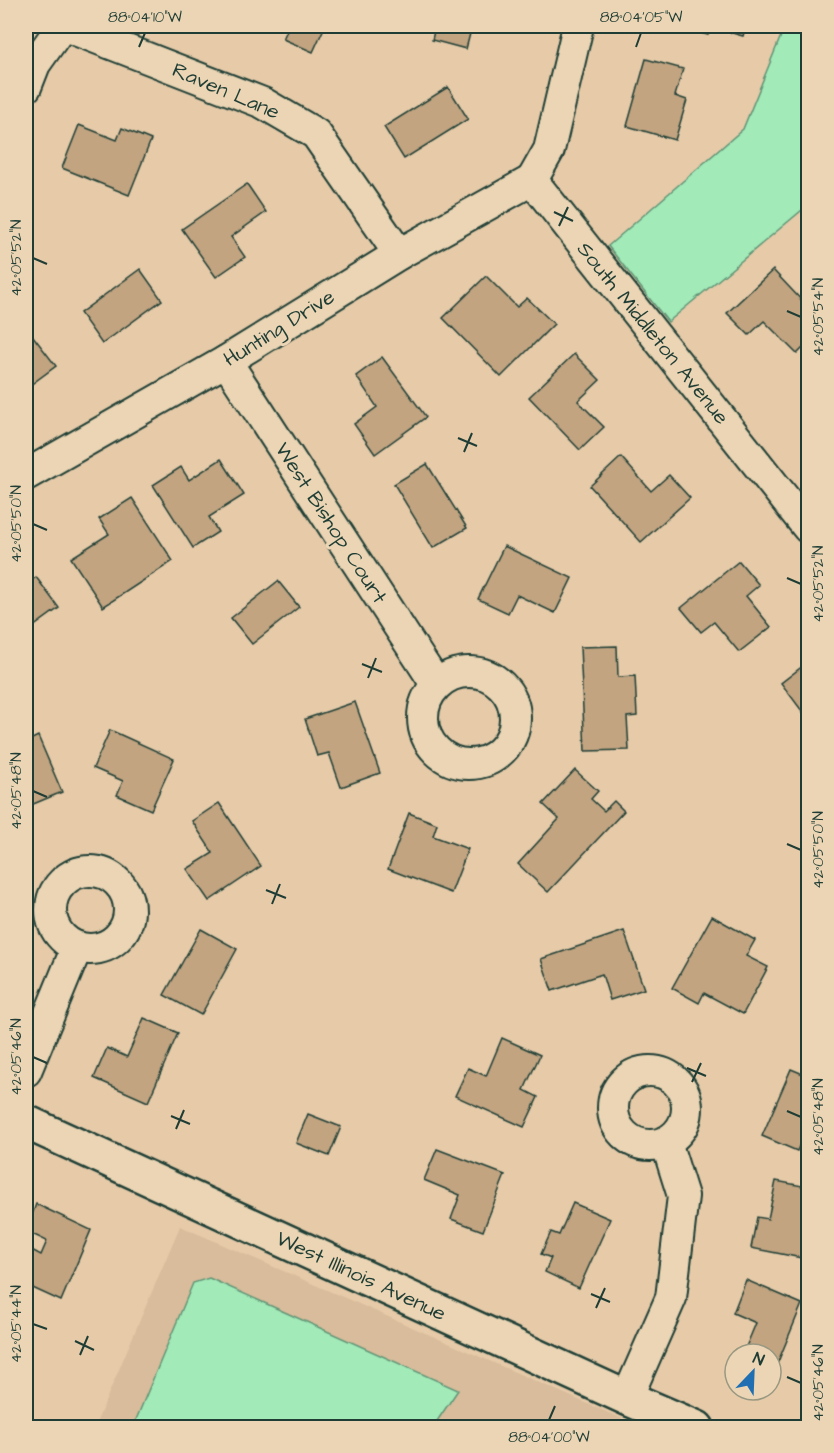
<svg xmlns="http://www.w3.org/2000/svg" width="834" height="1453" font-family="'Architects Daughter',sans-serif">
<rect width="100%" height="100%" fill="#e7cba9"/>
<filter id="ink" filterUnits="userSpaceOnUse"><feTurbulence type="fractalNoise" baseFrequency=".0167" numOctaves="2"/><feDisplacementMap in="SourceGraphic" scale="12" xChannelSelector="R" yChannelSelector="G"/><feConvolveMatrix kernelMatrix="1 2 1 2 8 2 1 2 1" color-interpolation-filters="sRGB"/></filter>
<g filter="url(#ink)">
<polygon fill="#d8bc9b" points="180,1226 641,1427 94,1428"/>
<g fill="#a2eab8" stroke="#609476" stroke-width="1.5">
<polygon points="785,26 808,26 808,208 807,206 668,322 608,246 743,129"/>
<polygon points="209,1278 458,1390 433,1427 133,1427 193,1283"/>
</g>
<g fill="#c2a481" stroke="#1f3d34" stroke-width="1.5">
<polygon points="283,26 325,26 313,52 283,39 288,28"/>
<polygon points="435,26 472,26 466,49 432,40"/>
<polygon points="675,26 746,26 743,36 711,27 708,35"/>
<polygon points="646,59 683,69 675,96 687,100 675,140 627,126"/>
<polygon points="448,87 468,119 404,159 384,127"/>
<polygon points="79,125 117,140 122,128 151,140 129,195 62,168"/>
<polygon points="247,184 266,212 231,237 245,257 216,277 182,229"/>
<polygon points="140,269 162,300 102,344 80,313"/>
<polygon points="773,270 808,307 808,343 797,354 764,321 749,335 727,313"/>
<polygon points="486,276 517,307 527,298 554,324 501,377 443,318"/>
<polygon points="26,327 56,366 29,386 26,382"/>
<polygon points="574,354 600,380 578,401 604,427 580,450 529,397"/>
<polygon points="382,357 426,417 375,454 354,424 377,407 356,376"/>
<polygon points="621,457 651,491 669,475 690,498 641,542 590,486"/>
<polygon points="221,459 244,495 209,517 218,532 193,548 153,485 181,467 189,480"/>
<polygon points="427,464 467,528 433,548 394,484"/>
<polygon points="132,498 173,561 103,607 71,558 109,534 99,519"/>
<polygon points="504,546 572,578 555,613 517,595 508,613 478,599"/>
<polygon points="739,561 759,585 746,596 771,627 739,652 714,622 701,632 681,608"/>
<polygon points="36,577 59,608 26,632 26,585"/>
<polygon points="278,581 299,607 252,644 231,618"/>
<polygon points="617,646 618,677 635,676 637,716 627,717 629,750 585,751 580,647"/>
<polygon points="808,662 808,719 781,683"/>
<polygon points="355,702 380,773 341,787 329,753 317,756 305,719"/>
<polygon points="110,730 174,759 151,810 117,795 123,781 93,768"/>
<polygon points="38,736 62,792 31,805 26,792 26,742"/>
<polygon points="575,770 598,791 591,799 604,811 614,801 624,811 548,892 518,864 559,819 543,804"/>
<polygon points="219,803 261,866 209,901 187,869 213,853 192,821"/>
<polygon points="409,813 437,824 433,836 468,849 451,893 388,869"/>
<polygon points="712,916 755,940 746,956 768,967 743,1014 704,993 699,1003 672,988"/>
<polygon points="201,929 237,949 201,1015 164,995"/>
<polygon points="624,931 644,989 610,1000 602,974 552,991 541,959"/>
<polygon points="144,1018 178,1033 148,1102 94,1078 107,1048 127,1057"/>
<polygon points="502,1038 540,1055 524,1090 538,1097 524,1127 455,1096 468,1068 486,1076"/>
<polygon points="791,1069 808,1076 808,1124 797,1151 762,1136"/>
<polygon points="308,1114 341,1127 329,1156 296,1143"/>
<polygon points="437,1149 505,1175 483,1231 451,1219 460,1195 424,1180"/>
<polygon points="776,1181 808,1187 807,1259 751,1248 757,1217 768,1219"/>
<polygon points="573,1203 610,1219 579,1288 545,1272 551,1258 541,1254 551,1232 559,1235"/>
<polygon points="36,1204 91,1230 61,1301 26,1285 26,1247 41,1255 47,1241 26,1231"/>
<polygon points="746,1280 802,1304 773,1374 771,1373 771,1354 743,1354 756,1323 733,1313"/>
</g>
<g fill="none" stroke-linecap="round" stroke-linejoin="round">
<g stroke="#1f3d34" stroke-width="34">
<g id="minor">
<polyline points="65,26 263,103 316,134 399,254"/>
<polyline points="578,26 549,150 532,180 808,528"/>
<polyline points="26,87 35,64 62,26"/>
<polyline points="226,361 436,684"/>
<polyline points="26,475 226,361 399,254 532,180"/>
<circle cx="469" cy="718" r="46"/>
<circle cx="90" cy="910" r="39"/>
<polyline points="26,1071 77,947"/>
<circle cx="650" cy="1108" r="37"/>
<polyline points="627,1398 671,1298 683,1196 666,1142"/>
</g>
</g>
<g stroke="#1f3d34" stroke-width="38">
<polyline id="secondary" points="26,1122 627,1398 697,1428"/>
</g>
<use href="#minor" stroke="#ebd5b4" stroke-width="30"/>
<use href="#secondary" stroke="#ebd5b4" stroke-width="33"/>
</g>
</g>
<path fill="none" stroke="#1f3d34" stroke-width="2" d="M 139,47 L 145,33M 636,47 L 641,33M 554,212 L 573,221M 559,226 L 568,207M 33,258 L 47,264M 787,311 L 801,317M 458,438 L 477,446M 464,452 L 472,433M 33,524 L 47,530M 787,578 L 801,584M 362,664 L 382,672M 368,678 L 376,658M 33,791 L 47,797M 787,844 L 801,850M 266,890 L 286,898M 272,904 L 280,884M 33,1057 L 47,1063M 687,1068 L 706,1076M 692,1082 L 701,1063M 787,1111 L 801,1117M 171,1116 L 190,1124M 176,1129 L 184,1110M 591,1294 L 610,1302M 596,1308 L 605,1288M 33,1324 L 47,1329M 75,1341 L 94,1350M 80,1355 L 88,1336M 787,1377 L 801,1383M 549,1420 L 555,1406"/>
<g text-anchor="middle" dominant-baseline="central" stroke-width="6" stroke-linejoin="round" paint-order="stroke">
<g font-size="21" fill="#1f3d34" stroke="#ebd5b4">
<text transform="translate(226 91) rotate(23)">Raven Lane</text>
<text transform="translate(279 328) rotate(-32)">Hunting Drive</text>
<text transform="translate(653 333) rotate(51)">South Middleton Avenue</text>
<text transform="translate(331 523) rotate(57)">West Bishop Court</text>
<text transform="translate(361 1276) rotate(25)">West Illinois Avenue</text>
</g>
</g>
<rect width="834" height="1453" fill="none" stroke="#ebd5b4" stroke-width="66"/>
<g transform="translate(753 1372) rotate(23)"><circle r="28" fill="#ebd5b4" stroke="#999881" stroke-width="1.5"/>
<path d="M0-4.5L10 22L0 15L-10 22Z" fill="#1f6fb2"/>
<text y="-9" font-size="16" font-weight="bold" text-anchor="middle" fill="#1f3d34">N</text>
</g>
<rect x="33" y="33" width="768" height="1387" fill="none" stroke="#1f3d34" stroke-width="2"/>
<g font-size="15" text-anchor="middle" fill="#1f3d34">
<text x="145" y="22">88°04'10"W</text>
<text x="641" y="22">88°04'05"W</text>
<text transform="translate(16 258) rotate(-90)" y="5">42°05'52"N</text>
<text transform="translate(818 317) rotate(-90)" y="5">42°05'54"N</text>
<text transform="translate(16 524) rotate(-90)" y="5">42°05'50"N</text>
<text transform="translate(818 584) rotate(-90)" y="5">42°05'52"N</text>
<text transform="translate(16 791) rotate(-90)" y="5">42°05'48"N</text>
<text transform="translate(818 850) rotate(-90)" y="5">42°05'50"N</text>
<text transform="translate(16 1057) rotate(-90)" y="5">42°05'46"N</text>
<text transform="translate(818 1117) rotate(-90)" y="5">42°05'48"N</text>
<text transform="translate(16 1324) rotate(-90)" y="5">42°05'44"N</text>
<text transform="translate(818 1383) rotate(-90)" y="5">42°05'46"N</text>
<text x="549" y="1442">88°04'00"W</text>
</g>
</svg>
